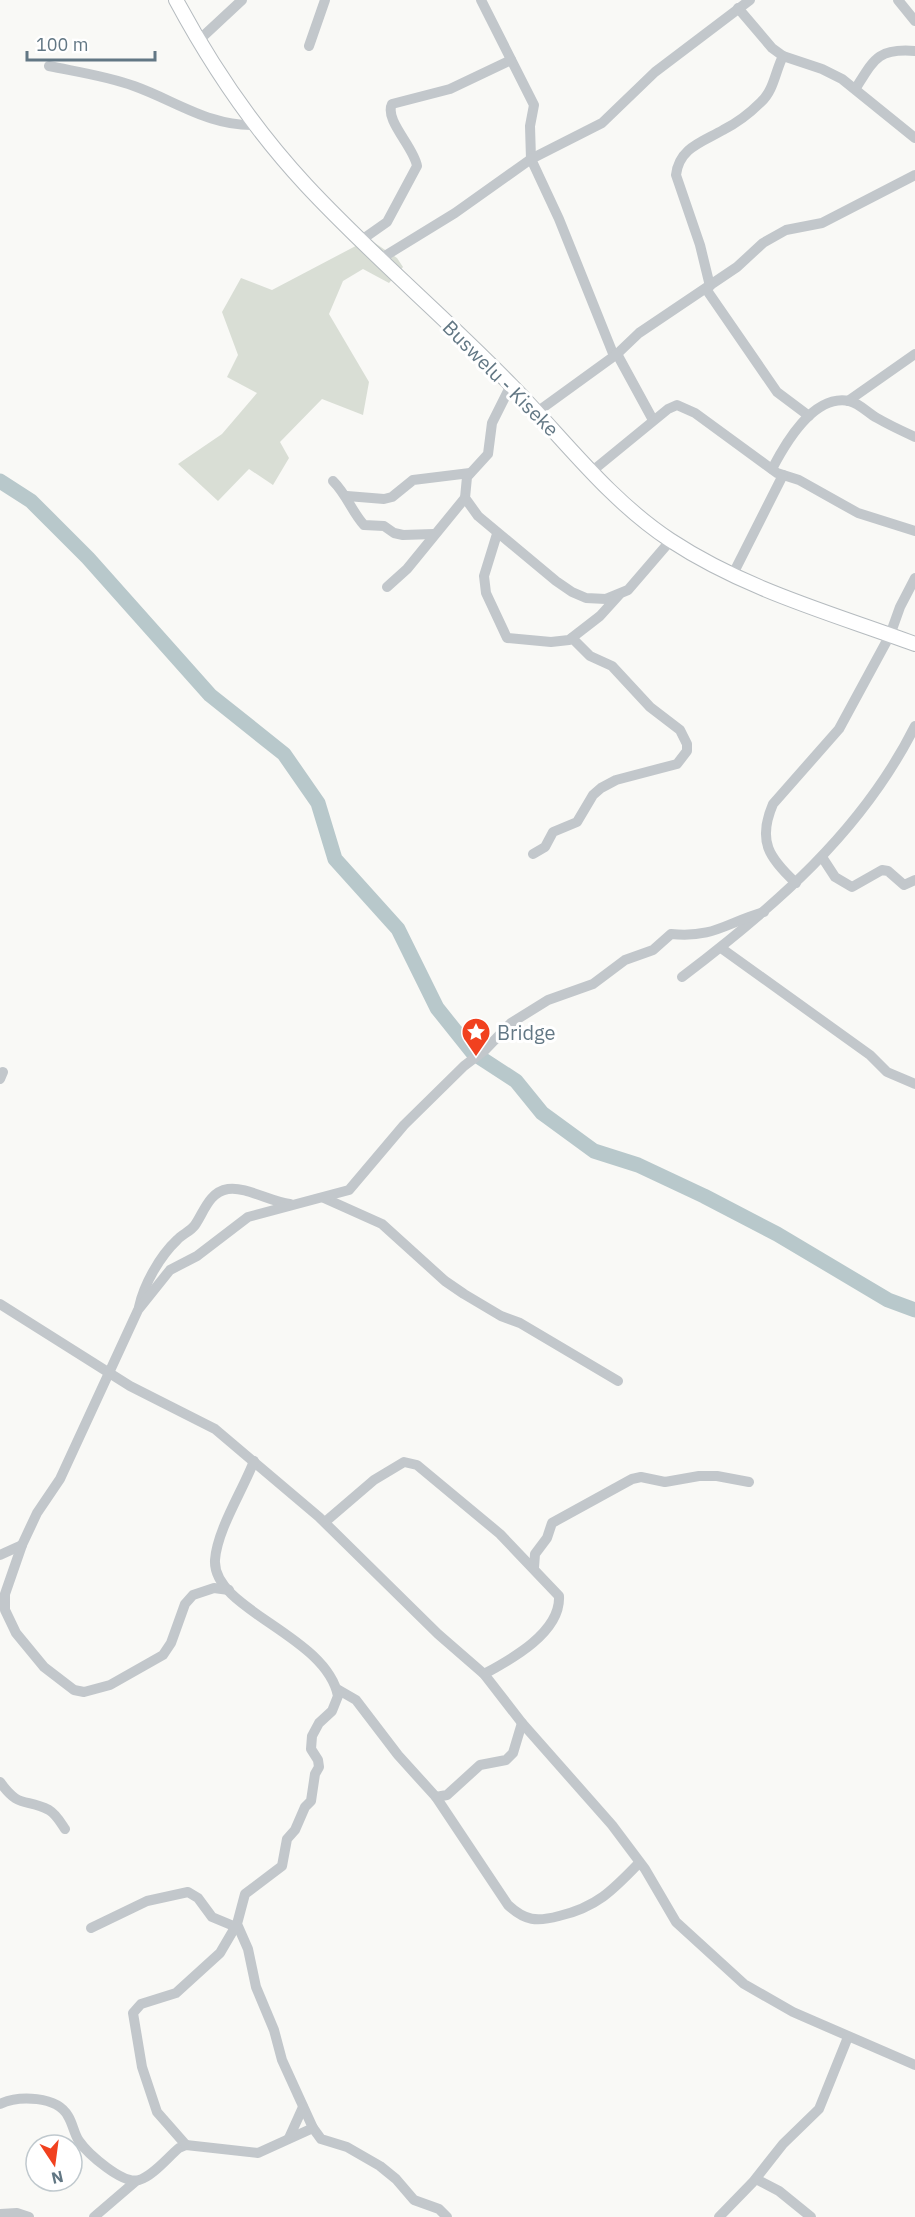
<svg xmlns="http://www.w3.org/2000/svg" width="915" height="2217" font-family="'IBM Plex Sans',sans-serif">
<rect width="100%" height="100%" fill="#f9f9f6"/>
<polygon fill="#d9ded5" points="369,239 397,258 403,267 389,283 363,269 343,281 329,314 369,382 363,415 322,399 280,442 289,458 273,485 249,469 218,501 178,464 222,434 257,393 227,377 238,355 222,312 241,278 272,290"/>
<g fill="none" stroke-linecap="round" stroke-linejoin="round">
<polyline stroke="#b8c8cb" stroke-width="15" points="0,481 31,501 88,558 210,695 284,754 318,803 335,859 398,929 437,1008 473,1053 516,1081 542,1113 594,1151 638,1165 704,1196 777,1234 888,1300 915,1310"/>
<g stroke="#b5bbbf" stroke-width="16">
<path id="major" d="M 176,0 C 212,67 254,129 306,185 C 371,255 445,317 512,386 C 563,438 608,499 670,540 C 746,590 831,613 915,644"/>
</g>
<g stroke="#c2c7cb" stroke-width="10">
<polyline points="481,0 534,105 530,126 531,159 559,219 614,356"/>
<polyline points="898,0 915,21"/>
<polyline points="738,8 772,48 783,56 822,69 842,79 915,138"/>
<polyline points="198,41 242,0"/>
<polyline points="309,46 325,0"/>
<path d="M 49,66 C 78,72 107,76 134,86 C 176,101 210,127 256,125"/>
<path d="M 856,88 C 874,59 878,48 915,51"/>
<path d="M 360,241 L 387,222 L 417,166 C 414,147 384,120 392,104 L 450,89 L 511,60"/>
<polyline points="380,259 455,213 531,159 602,123 655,72 750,0"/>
<path d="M 710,286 L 700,245 L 676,175 C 679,148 702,142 723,130 C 737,123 750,113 761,102 C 774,90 775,72 783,56"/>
<polyline points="706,289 777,392 809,416"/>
<polyline points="617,354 653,420"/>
<polyline points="511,385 492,423 488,454 467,477 465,498 478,516 556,581 572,592 586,598 606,599 628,590 671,540"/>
<polyline points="848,401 915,354"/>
<polyline points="537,412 617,354 639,333 737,267 763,243 786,230 822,223 915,175"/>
<path d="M 772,469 C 785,444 813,394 849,401 C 859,403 868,413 877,418 C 889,425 902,431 915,437"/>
<polyline points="591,472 668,409 677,405 695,413 777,473 799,480 858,513 915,531"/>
<path d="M 333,481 C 347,495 352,512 364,525 L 384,526 L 394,533 L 403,535 L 434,534"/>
<polyline points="347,496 384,499 392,497 413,480 470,473"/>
<polyline points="497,534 484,576 486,593 507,638 551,642 569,640 600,616 619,595"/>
<polyline points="732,576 783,475"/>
<polyline points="387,587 407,569 465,498"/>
<polyline points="533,854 545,847 553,832 577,822 593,795 601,788 616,780 677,764 687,751 687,744 680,730 650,707 612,666 590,656 572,638"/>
<polyline points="822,857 835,877 852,887 882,870 888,871 904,885 915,880"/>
<path d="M 796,883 C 769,858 757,841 773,804 L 839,729 L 890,635 L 900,607 L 915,578"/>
<polyline points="721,948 870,1055 887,1072 915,1084"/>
<path d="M 682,977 C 774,907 862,832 915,726"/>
<polyline points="0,1079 3,1072"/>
<polyline points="324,1198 382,1224 445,1281 464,1294 501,1316 520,1323 618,1381"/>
<polyline points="0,1304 130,1386 215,1429 319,1517 438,1634 484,1674 522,1723 612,1825 645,1869 676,1922 744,1984 793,2012 915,2065"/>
<path d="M 139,1307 C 144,1284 160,1256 177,1240 C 182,1234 190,1232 195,1225 C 204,1212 209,1192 228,1189 C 245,1186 271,1202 290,1204"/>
<path d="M 254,1461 C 243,1490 217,1530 215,1560 C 212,1610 326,1635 338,1696 L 332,1711 L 319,1723 L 312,1736 L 311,1749 L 318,1760 L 319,1767 L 315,1774 L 311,1801 L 305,1807 L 295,1830 L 287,1839 L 282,1866 L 245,1894 L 237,1924 L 248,1949 L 256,1987 L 274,2030 L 282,2060 L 313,2128 L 321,2139 L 347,2147 L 380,2166 L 396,2179 L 414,2200 L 439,2209 L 447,2217"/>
<path d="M 325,1522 L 374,1480 L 404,1462 L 417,1465 L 500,1534 L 559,1596 C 561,1632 512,1659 484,1674"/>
<polyline points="0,1555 22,1545"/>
<polyline points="534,1568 535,1554 547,1538 552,1523 632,1479 641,1477 665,1482 699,1476 717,1476 749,1482"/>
<path d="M 229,1590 L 214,1588 L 193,1595 L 185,1604 L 171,1643 L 163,1655 L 110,1685 L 84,1692 L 74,1690 L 44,1667 L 16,1633 L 5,1610 L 5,1594 L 22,1545 L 37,1513 L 60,1479 L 138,1310 L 170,1270 L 197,1256 L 248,1217 L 349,1190 L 404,1125 L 464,1066 L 485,1050 L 511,1023 L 548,1000 L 593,984 L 625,960 L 653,950 L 671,934 C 715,938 725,923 764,912"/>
<path d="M 337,1689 L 356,1700 L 398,1755 L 436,1797 L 508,1905 C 525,1921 537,1922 559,1916 C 597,1907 613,1890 639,1863"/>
<path d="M 0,1782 C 19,1809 25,1798 49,1810 C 56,1814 61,1823 65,1829"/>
<polyline points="436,1797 447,1795 480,1765 506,1760 513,1753 522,1723"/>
<polyline points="91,1928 147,1901 188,1892 198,1898 212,1917 236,1927"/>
<path d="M 0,2104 C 19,2095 57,2096 68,2116 C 73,2124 74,2134 79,2141 C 88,2154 123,2185 139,2180 C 153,2176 168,2157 179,2148 L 186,2145 L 258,2153 L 313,2128"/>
<polyline points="289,2138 303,2107"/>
<polyline points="186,2145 157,2112 142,2067 133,2013 141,2004 176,1993 220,1953 237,1924"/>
<polyline points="756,2179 779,2191 811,2217"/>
<polyline points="0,2214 17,2213 29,2217"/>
<polyline points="94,2217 136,2181"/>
<polyline points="719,2217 753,2182 783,2144 819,2109 848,2037"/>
</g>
<use href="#major" stroke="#fff" stroke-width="14"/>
</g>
<defs>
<g id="sight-pin" transform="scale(1.5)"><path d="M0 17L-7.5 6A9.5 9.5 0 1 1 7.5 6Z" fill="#f1411f" stroke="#fff"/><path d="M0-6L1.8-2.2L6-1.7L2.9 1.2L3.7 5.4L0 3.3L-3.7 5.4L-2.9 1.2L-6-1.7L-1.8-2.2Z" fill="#fff"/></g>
</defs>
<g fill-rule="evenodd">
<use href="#sight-pin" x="476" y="1032"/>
</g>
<g text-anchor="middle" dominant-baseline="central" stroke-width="6" stroke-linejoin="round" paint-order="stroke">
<g font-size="20" fill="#627784" stroke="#fff">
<text transform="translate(501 378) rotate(45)">Buswelu - Kiseke</text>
</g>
<g font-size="20" fill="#627784" stroke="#fff" text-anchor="start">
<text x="497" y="1032">Bridge</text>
</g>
</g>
<g transform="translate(54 2163) rotate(167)"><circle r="28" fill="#ffffff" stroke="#c0c9ce" stroke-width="1.5"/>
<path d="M0-4.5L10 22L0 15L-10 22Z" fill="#f1411f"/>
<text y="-9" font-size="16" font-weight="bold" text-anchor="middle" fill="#627784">N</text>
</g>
<path d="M27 51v9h128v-9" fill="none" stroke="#627784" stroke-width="3"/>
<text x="36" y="51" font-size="18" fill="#627784" stroke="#ffffff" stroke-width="4.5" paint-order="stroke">100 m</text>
</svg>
